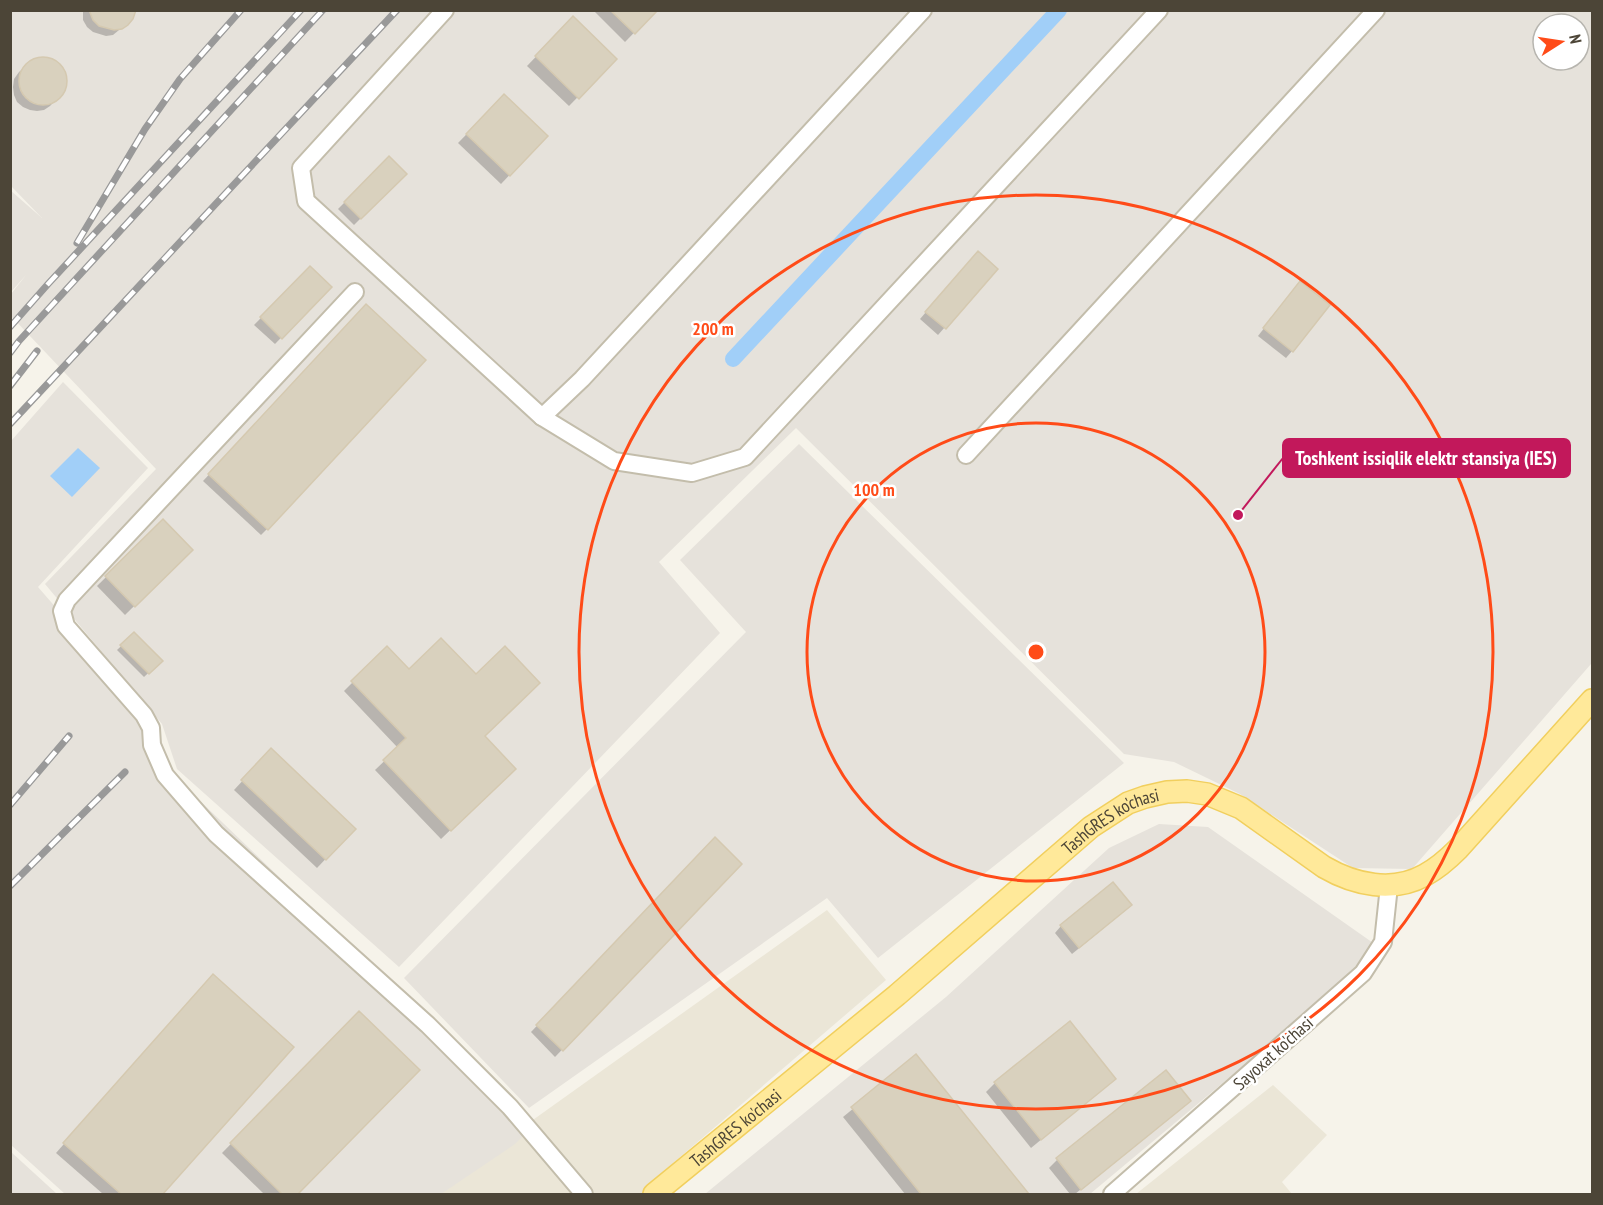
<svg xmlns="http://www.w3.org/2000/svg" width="1603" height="1205" font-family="'PT Sans Narrow',sans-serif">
<rect width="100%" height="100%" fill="#f6f3ea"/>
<g fill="#ebe6d7">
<polygon points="827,910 886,980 658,1176 671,1194 423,1194 523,1127"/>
<polygon points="1273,1085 1327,1135 1282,1182 1292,1194 1136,1194"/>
</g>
<g fill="#e6e2db" fill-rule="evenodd">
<path d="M 11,11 L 1592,11 L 1592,649 L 1591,664 L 1412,869 L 1353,868 L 1240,794 L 1174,762 L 1124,754 L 796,428 L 659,562 L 720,633 L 399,967 L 177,769 L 162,724 L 45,584 L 156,469 L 11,316 L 11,294 L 26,275 L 11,292 L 10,190 L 42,218 L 11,186 ZM 1543,24 L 1579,24 L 1579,60 L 1543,60 Z"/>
<polygon points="63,382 148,468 38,587 157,724 169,771 386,980 528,1131 515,1144 441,1194 65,1194 11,1145 11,441"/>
<polygon points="799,444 1124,763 878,958 827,898 529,1108 404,978 746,632 680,560"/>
<polygon points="1159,824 1208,827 1376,945 1353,974 1090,1194 705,1194 946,997 1109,848"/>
<polygon points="10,1152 11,1152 57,1194 11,1194"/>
</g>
<polygon fill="#a1cff8" points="78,448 100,468 72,497 50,476"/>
<g fill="#0003">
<polygon points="83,10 135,10 125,25 113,35 106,36 93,32 87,27 83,20"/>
<polygon points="593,10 656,10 625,42"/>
<polygon points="573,18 615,59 569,106 527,66"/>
<polygon points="40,58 48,58 56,62 61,66 66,79 65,87 62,93 50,106 44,110 37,111 30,110 23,107 17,102 14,95 13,87 14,79 19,72 33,60"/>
<polygon points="504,96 546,136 501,184 458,143"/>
<polygon points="389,158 405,174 354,225 338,209"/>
<polygon points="972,259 996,269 938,335 920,319"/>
<polygon points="310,268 330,287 275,344 254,325"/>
<polygon points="1294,290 1292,351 1286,358 1258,336"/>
<polygon points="360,312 267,529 261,535 203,481"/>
<polygon points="163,521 191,550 125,615 97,586"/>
<polygon points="134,634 161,661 144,677 117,650"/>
<polygon points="387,648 409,671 483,736 514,769 441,839 375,770 398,748 344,691"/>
<polygon points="271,750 354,829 317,868 234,790"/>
<polygon points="715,839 740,864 555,1057 531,1032"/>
<polygon points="1123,912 1072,954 1055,933 1061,926"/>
<polygon points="204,985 292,1047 161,1194 103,1194 56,1153"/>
<polygon points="359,1013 418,1070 296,1194 264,1194 222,1153"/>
<polygon points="1069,1023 1105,1087 1031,1148 986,1092 995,1083"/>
<polygon points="916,1057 1027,1194 905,1194 843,1117"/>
<polygon points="1180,1109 1075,1194 1070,1194 1049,1168 1057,1160"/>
</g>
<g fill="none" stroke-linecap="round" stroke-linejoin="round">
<polyline stroke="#a1cff8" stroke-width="16" points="733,359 1059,10"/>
</g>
<g fill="#d9d1be" stroke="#d5c9b0" stroke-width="1.5">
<polygon points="89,10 136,10 133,19 128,25 122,29 114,30 99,26 93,20"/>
<polygon points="610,10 658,10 635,34"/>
<polygon points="573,16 617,59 579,99 535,56"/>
<circle cx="43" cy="81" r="24"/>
<polygon points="504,94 548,136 510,176 466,134"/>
<polygon points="389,156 407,174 361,219 344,202"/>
<polygon points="978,251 998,269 946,329 925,312"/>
<polygon points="310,266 332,287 282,339 260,317"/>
<polygon points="1300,281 1330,305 1293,352 1263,328"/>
<polygon points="366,304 426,360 268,530 208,474"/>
<polygon points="163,519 193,550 135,607 105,576"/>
<polygon points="134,632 163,661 149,674 120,645"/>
<polygon points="441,638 476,674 505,646 540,683 485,736 516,769 451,831 383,760 406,738 351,681 387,646 409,669"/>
<polygon points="271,748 356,829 326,860 241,780"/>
<polygon points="715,837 742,864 563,1051 536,1025"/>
<polygon points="1113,882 1132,905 1079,948 1060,925"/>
<polygon points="213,974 294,1047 163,1194 121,1194 63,1143"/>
<polygon points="359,1011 420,1070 298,1194 282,1194 230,1143"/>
<polygon points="1070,1021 1116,1079 1041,1140 994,1082"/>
<polygon points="916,1054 1029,1194 921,1194 851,1107"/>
<polygon points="1166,1070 1191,1101 1081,1190 1056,1158"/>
</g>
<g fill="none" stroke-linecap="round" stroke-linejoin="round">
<g stroke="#c3bdab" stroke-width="20">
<g id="minor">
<polyline points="445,10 301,168 306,201 542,417 614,461 692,473 745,457 1159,10"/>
<polyline points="355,292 67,600 62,611 66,626 144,715 151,728 152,745 165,775 216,834 428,1025 510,1107 584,1194"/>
<polyline points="542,417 582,379 923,10"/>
<polyline points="966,455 1376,10"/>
<polyline points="1112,1194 1363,973 1383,942 1389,886"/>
</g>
</g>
<g stroke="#f1cf5e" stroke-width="24">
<g id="major">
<path id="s1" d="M 654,1194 L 897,995 L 1091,827 L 1128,803 L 1145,797 L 1167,792 L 1187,791 L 1207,794 L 1241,808 L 1324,867 C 1355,885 1393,893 1425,875 C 1438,868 1448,859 1458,849 L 1592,700"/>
</g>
</g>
<use href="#minor" stroke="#fff" stroke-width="16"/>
<use href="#major" stroke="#ffe99a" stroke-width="21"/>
<g stroke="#999" stroke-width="7">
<g id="rail">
<polyline points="77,243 145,129 180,79 241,10"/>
<polyline points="10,327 48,284 301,10"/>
<polyline points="10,353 19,341 323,10"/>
<polyline points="10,386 37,351"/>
<polyline points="10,424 397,10"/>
<polyline points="10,805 69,736"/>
<polyline points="10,886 125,772"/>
</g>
</g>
<use href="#rail" stroke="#fff" stroke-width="4.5" stroke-dasharray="14" stroke-linecap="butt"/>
</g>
<g fill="none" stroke="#ff4b18" stroke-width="3">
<circle cx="1036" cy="652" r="229"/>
<circle cx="1036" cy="652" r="457"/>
</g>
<g text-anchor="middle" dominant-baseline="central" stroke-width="5" stroke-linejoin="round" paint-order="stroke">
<g font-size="18" fill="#4c4537" stroke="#fff">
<text stroke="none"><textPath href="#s1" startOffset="591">TashGRES ko'chasi</textPath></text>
<text transform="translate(1273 1053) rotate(-42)">Sayoxat ko'chasi</text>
<text stroke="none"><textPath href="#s1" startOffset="105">TashGRES ko'chasi</textPath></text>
</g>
</g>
<circle cx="1036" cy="652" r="9" fill="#ff4b18" stroke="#fff" stroke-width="3"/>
<g font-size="18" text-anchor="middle" font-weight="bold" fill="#ff4b18" stroke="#fff" stroke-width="5" stroke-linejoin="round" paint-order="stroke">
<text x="713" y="335">200 m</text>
<text x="874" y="496">100 m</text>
</g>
<path fill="none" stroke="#c2185b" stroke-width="2" d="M1238 515L1283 458"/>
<circle fill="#c2185b" stroke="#fff" stroke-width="2" cx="1238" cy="515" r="6"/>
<rect fill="#c2185b" stroke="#c2185b" stroke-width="2" x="1283" y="439" width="287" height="38" rx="6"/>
<g font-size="20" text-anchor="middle" font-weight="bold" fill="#fff">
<text x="1426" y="465">Toshkent issiqlik elektr stansiya (IES)</text>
</g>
<rect width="1603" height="1205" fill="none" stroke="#4c4537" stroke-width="24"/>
<g transform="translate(1561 42) rotate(78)"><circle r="28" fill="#ffffff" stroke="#b7b5af" stroke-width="1.5"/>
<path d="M0-4.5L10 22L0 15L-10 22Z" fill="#ff4b18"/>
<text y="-9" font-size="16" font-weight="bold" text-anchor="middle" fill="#4c4537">N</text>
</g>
</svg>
